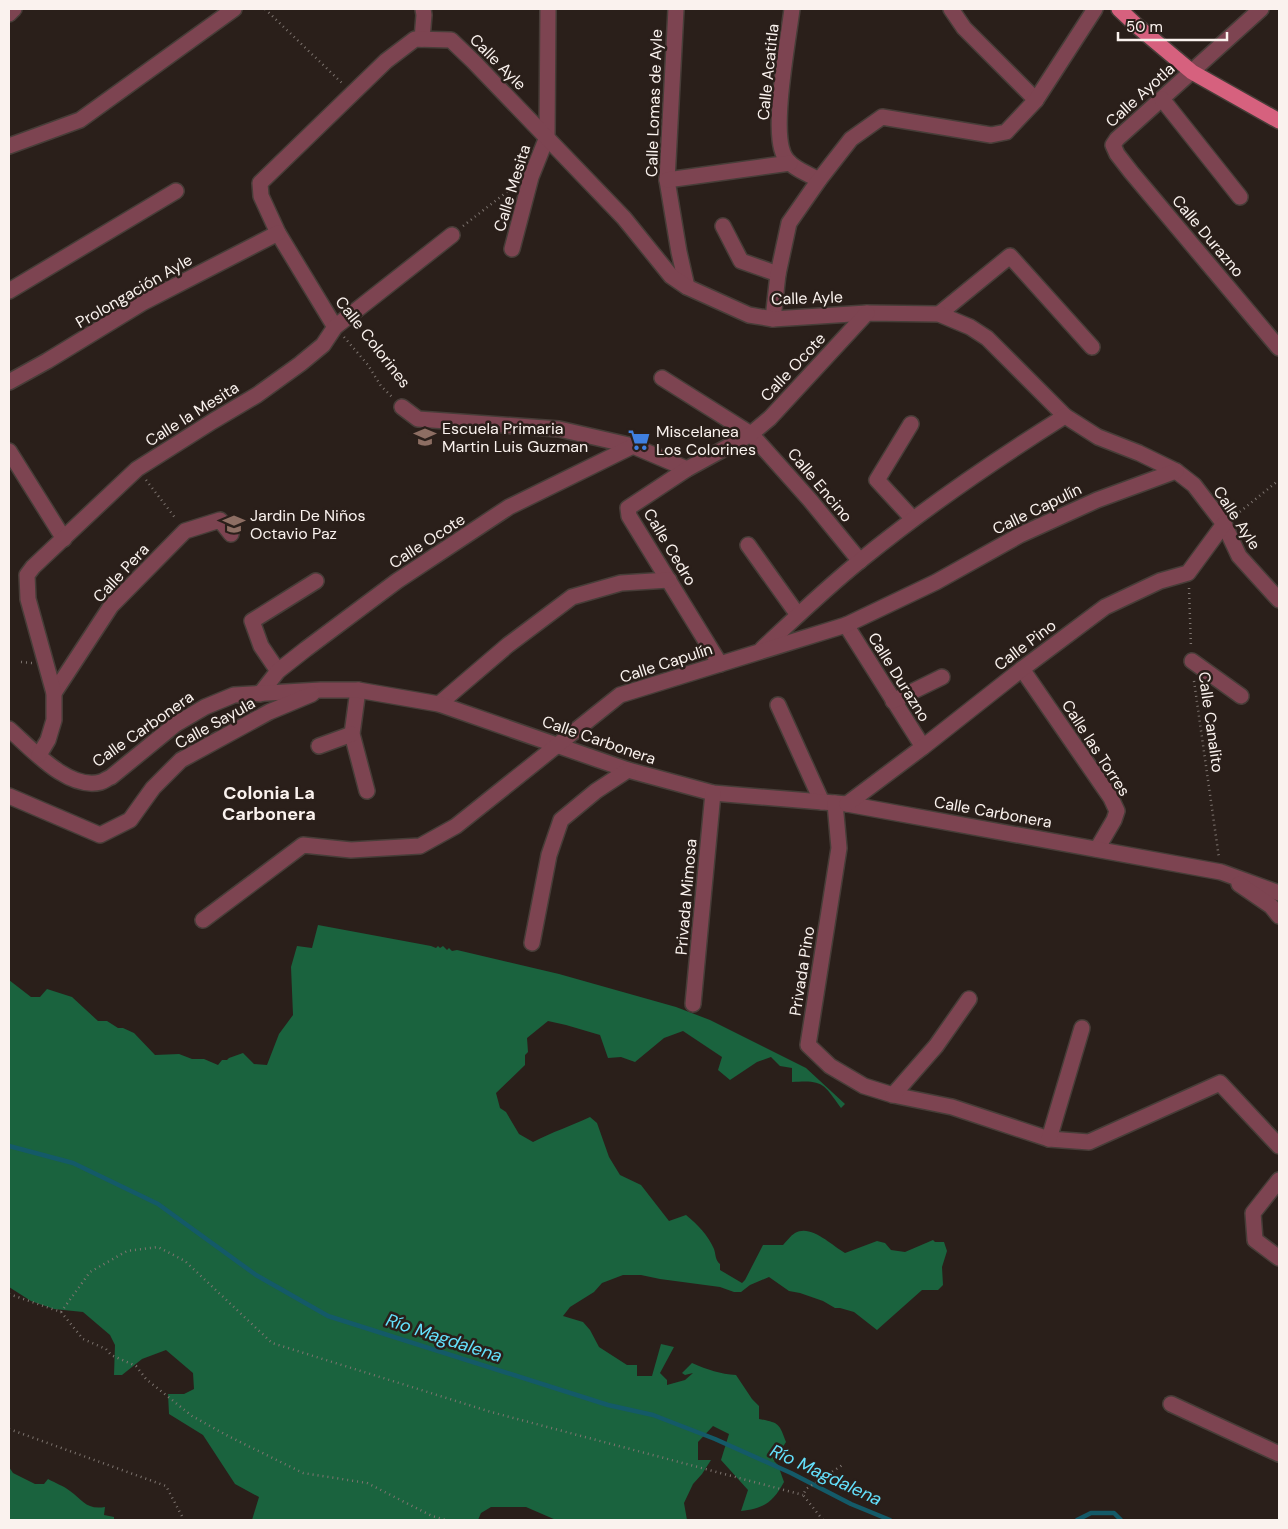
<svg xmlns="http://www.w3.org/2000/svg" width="1288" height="1529" font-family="'DM Sans',sans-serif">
<rect width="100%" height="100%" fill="#2a1f1a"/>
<g fill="#1a633e">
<path d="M 318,925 L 431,946 L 436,948 L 438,946 L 440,948 L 443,946 L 447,950 L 449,948 L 452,951 L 457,950 L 559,974 L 676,1007 L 710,1020 L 806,1068 L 845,1104 L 841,1108 C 823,1083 823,1080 792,1082 L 792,1068 L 780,1066 L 771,1057 L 757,1062 L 730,1080 L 718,1070 L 722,1057 L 683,1031 L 664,1038 L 635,1062 L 621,1057 L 608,1058 L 600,1035 L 566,1025 L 548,1021 L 527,1038 L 528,1052 L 525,1055 L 525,1065 L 496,1093 L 500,1108 L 506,1112 L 519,1134 L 533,1142 C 552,1132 571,1126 590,1117 L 597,1123 L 609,1157 L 620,1175 L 641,1185 L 669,1221 L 686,1215 C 698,1225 708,1235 714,1249 C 716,1255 715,1260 720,1264 L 720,1270 L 742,1283 L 745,1280 L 763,1245 L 783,1245 C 787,1241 790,1236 795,1233 C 811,1224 831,1245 845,1253 L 877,1241 L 885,1243 L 891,1250 L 905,1252 L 933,1240 L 935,1242 L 944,1242 L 947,1251 L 942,1267 L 943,1285 L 938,1290 L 922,1290 L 877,1330 L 854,1312 L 840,1308 L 835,1308 L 823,1301 L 800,1293 L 789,1291 L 769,1277 L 750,1285 L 741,1292 L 734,1292 L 720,1287 L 660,1279 L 641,1275 L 623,1275 L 602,1283 L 594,1292 L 570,1307 L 563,1316 L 583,1322 L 590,1330 L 599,1347 L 627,1365 L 637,1365 L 637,1376 L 652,1376 L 661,1344 L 674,1347 L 660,1373 L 667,1380 L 667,1385 L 685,1380 L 693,1373 L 685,1375 L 682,1373 L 692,1363 C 708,1370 720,1374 736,1375 L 752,1399 L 759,1406 L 759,1419 C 779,1423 779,1423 786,1442 L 774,1461 L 778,1465 L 784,1482 C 773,1502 765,1508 741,1511 L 748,1490 L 721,1460 L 729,1434 L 713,1426 L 698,1442 L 698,1460 L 711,1460 L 702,1474 L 693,1484 L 684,1503 L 687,1520 L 556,1520 L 526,1507 L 491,1507 L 481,1513 L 478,1520 L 252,1520 L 259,1497 L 235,1484 L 203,1435 L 169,1414 L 168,1394 L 184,1394 L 194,1389 L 193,1373 L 166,1350 L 142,1359 L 122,1375 L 114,1375 L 115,1345 L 110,1335 L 83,1312 L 54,1309 L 31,1301 L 9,1287 L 9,980 L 31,997 L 40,997 L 47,989 L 72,997 L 98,1021 L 107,1021 L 118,1028 L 123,1028 L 134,1033 L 155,1055 L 179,1054 L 192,1059 L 204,1059 L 218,1065 L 222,1060 L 227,1060 L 229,1058 L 243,1053 L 254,1064 L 267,1065 L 279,1034 L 293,1015 L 291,967 L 297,946 L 312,948 Z"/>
<path d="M 9,1467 L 13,1473 L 35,1484 L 44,1484 L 48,1479 C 55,1483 64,1486 70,1491 C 83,1500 86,1510 105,1507 L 104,1515 L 114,1517 L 114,1520 L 9,1520 Z"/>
</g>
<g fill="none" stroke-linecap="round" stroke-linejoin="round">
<g stroke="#145a68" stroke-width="4.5">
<polyline points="9,1146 73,1163 158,1204 256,1275 328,1316 608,1405 653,1415 715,1439 791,1473 851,1504 890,1520"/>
<polyline points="1077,1520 1091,1513 1114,1513 1121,1520"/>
</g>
<g stroke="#473d38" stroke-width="18">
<g id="minor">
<polyline points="676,9 667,180 679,252 687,287"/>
<path d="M 792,9 C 788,41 772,126 783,153 C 788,167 807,173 819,180"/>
<polyline points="951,9 964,28 1036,100"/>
<polyline points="1261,9 1117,139 1113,145 1117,154 1131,172 1279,348"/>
<polyline points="9,14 14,9"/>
<polyline points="422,39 424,15 423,9"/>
<polyline points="1162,99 1240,197"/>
<polyline points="9,146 80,120 234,9"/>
<polyline points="667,180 790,163"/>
<polyline points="723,226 741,261 778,274"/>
<polyline points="512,249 531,177 547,137 548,9"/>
<polyline points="9,291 176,191"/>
<polyline points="939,314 1010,256 1092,347"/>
<polyline points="773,319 778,274 789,223 819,180 851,139 882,117 991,135 1006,132 1036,100 1095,9"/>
<polyline points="335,327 278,233 261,196 260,183 386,61 415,39 451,40 473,61 624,218 671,276 687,287 749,315 773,319 867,313 939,314 970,327 987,338 1065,416 1098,437 1139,453 1176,471 1194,485 1224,524 1239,556 1279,600"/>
<polyline points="662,378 751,434 810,500 860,561"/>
<polyline points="9,382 47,361 142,303 278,233"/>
<polyline points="402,407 418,419 559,429 633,446 687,469"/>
<polyline points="911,424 877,480 913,519"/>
<polyline points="9,451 64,539"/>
<polyline points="748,545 798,615"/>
<polyline points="846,625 923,747"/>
<path d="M 762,649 C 794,619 826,588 861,560 C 926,507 995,460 1065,416"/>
<polyline points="1192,661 1241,696"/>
<polyline points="720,664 629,516 628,508 687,469 751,434 770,418 867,313"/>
<polyline points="1022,669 1111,798 1117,811 1114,820 1097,849"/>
<polyline points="278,671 261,646 252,621 316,581"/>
<polyline points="358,690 352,734 367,791"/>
<polyline points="54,693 111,606 185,531 220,520 231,534"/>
<polyline points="260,694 278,671 306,649 397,581 509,507 633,446"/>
<polyline points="893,701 942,677"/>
<polyline points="439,704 508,645 572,597 621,583 669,580"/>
<polyline points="778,705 822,802"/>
<path d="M 9,729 C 31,748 68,791 101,782 C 104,781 108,778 111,777 L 176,724 L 205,707 L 234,695 L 321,690 L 358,690 L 439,704 L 628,770 L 713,793 L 847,804 L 1221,872 L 1279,893"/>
<polyline points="319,746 352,734"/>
<polyline points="39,755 48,740 54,720 54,693 28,599 27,575 33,567 137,469 213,421 257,395 300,364 323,345 335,327 452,235"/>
<polyline points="9,796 100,835 130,820 153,788 181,760 269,712 312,694"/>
<polyline points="835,803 839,848 808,1045 830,1066 864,1086 893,1095 952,1107 1049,1139 1089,1142 1220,1083 1279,1146"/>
<polyline points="847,804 923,747 1022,669 1105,607 1160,581 1188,573 1224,524"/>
<polyline points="1239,884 1271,906 1279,916"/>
<polyline points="203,920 303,845 351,850 420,846 456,826 620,695 846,625 936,582 1020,535 1097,500 1176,471"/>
<polyline points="532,943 549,855 561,820 596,791 628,770"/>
<polyline points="693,1004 713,793"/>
<polyline points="893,1095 936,1046 969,999"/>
<polyline points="1049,1139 1082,1028"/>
<polyline points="1279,1180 1253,1213 1255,1240 1279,1258"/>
<polyline points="1171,1404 1279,1454"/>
</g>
</g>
<g stroke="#473d38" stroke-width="18">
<polyline id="major" points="1119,9 1137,26 1192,72 1279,121"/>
</g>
<g stroke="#7e7570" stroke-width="2.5" stroke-dasharray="1 4" stroke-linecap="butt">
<polyline points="265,9 343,84"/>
<polyline points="463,226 512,188"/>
<polyline points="344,337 368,365 381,386 392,397"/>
<polyline points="146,480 176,519"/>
<polyline points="1236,515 1279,480"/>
<polyline points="1189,588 1191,648"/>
<polyline points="21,662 32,663"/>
<polyline points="1194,681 1219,858"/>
<polyline points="9,1294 61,1312 83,1339 106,1349 111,1355 136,1366 146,1379 192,1416 228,1436 303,1473 367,1483 432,1516 446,1520"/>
<polyline points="61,1312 90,1272 127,1251 158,1247 185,1261 272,1343 491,1412 803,1495"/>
<polyline points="9,1429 166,1486 184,1520"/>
<polyline points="823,1520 803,1495 806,1489 844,1464"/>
</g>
<use href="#minor" stroke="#7d4451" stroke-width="15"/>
<use href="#major" stroke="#d6617e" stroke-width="15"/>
</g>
<defs>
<g id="school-bare" transform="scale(1.725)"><path d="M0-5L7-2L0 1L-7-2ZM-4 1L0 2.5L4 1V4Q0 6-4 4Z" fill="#8d6e63" stroke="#2a1f1a" stroke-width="2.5" paint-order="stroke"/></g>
<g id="supermarket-bare" transform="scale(1.725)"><path d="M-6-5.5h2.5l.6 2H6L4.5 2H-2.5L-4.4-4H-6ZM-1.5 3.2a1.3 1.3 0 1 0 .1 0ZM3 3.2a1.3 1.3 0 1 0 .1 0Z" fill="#3f7fe0" stroke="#2a1f1a" stroke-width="2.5" paint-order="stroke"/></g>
</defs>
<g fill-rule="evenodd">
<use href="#school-bare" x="425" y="437"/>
<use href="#supermarket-bare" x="639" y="440"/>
<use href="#school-bare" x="234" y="524"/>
</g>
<g text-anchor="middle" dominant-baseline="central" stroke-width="5" stroke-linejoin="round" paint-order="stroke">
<g font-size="16" fill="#faf2ee" stroke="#2a1f1a">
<text transform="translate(498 62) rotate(45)">Calle Ayle</text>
<text transform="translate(768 72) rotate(-84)">Calle Acatitla</text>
<text transform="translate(1140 95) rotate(-42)">Calle Ayotla</text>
<text transform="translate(654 103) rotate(-88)">Calle Lomas de Ayle</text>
<text transform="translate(512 188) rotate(-73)">Calle Mesita</text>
<text transform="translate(1208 236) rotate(50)">Calle Durazno</text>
<text transform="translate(134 291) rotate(-30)">Prolongación Ayle</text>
<text transform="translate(807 298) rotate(-2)">Calle Ayle</text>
<text transform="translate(373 342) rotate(52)">Calle Colorines</text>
<text transform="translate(793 367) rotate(-47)">Calle Ocote</text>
<text transform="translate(192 414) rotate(-32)">Calle la Mesita</text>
<text transform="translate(820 485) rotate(50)">Calle Encino</text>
<text transform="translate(1037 509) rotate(-26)">Calle Capulín</text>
<text transform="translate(1237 518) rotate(57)">Calle Ayle</text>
<text transform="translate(427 541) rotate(-33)">Calle Ocote</text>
<text transform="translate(670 547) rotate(59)">Calle Cedro</text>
<text transform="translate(121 573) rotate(-47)">Calle Pera</text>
<text transform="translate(1025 645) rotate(-37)">Calle Pino</text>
<text transform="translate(666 663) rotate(-18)">Calle Capulín</text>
<text transform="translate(899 677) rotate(58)">Calle Durazno</text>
<text transform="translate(1211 722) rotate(82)">Calle Canalito</text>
<text transform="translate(215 723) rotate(-29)">Calle Sayula</text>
<text transform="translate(143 729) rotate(-35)">Calle Carbonera</text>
<text transform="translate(599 740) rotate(19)">Calle Carbonera</text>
<text transform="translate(1096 748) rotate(57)">Calle las Torres</text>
<text transform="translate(993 812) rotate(10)">Calle Carbonera</text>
<text transform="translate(686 897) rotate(-85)">Privada Mimosa</text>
<text transform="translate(802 971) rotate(-81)">Privada Pino</text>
</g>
<g font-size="16" fill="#faf2ee" stroke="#2a1f1a" text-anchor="start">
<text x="442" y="428">Escuela Primaria<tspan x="442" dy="18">Martin Luis Guzman</tspan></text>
<text x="656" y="431">Miscelanea<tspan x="656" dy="18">Los Colorines</tspan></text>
<text x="250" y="515">Jardin De Niños<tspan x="250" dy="18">Octavio Paz</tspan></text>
</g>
<g font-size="18" font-weight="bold" fill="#faf2ee" stroke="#2a1f1a">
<text x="269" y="793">Colonia La<tspan x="269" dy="21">Carbonera</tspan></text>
</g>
<g font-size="18" font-style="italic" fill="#64e1fd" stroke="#2a1f1a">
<text transform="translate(444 1338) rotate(18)">Río Magdalena</text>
<text transform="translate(826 1475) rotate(25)">Río Magdalena</text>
</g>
</g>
<rect width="1288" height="1529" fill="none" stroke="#faf2ee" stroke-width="20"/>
<path d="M1118 32v8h109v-8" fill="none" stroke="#faf2ee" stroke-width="2.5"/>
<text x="1126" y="32" font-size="15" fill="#faf2ee" stroke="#2a1f1a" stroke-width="4" paint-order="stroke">50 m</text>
</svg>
